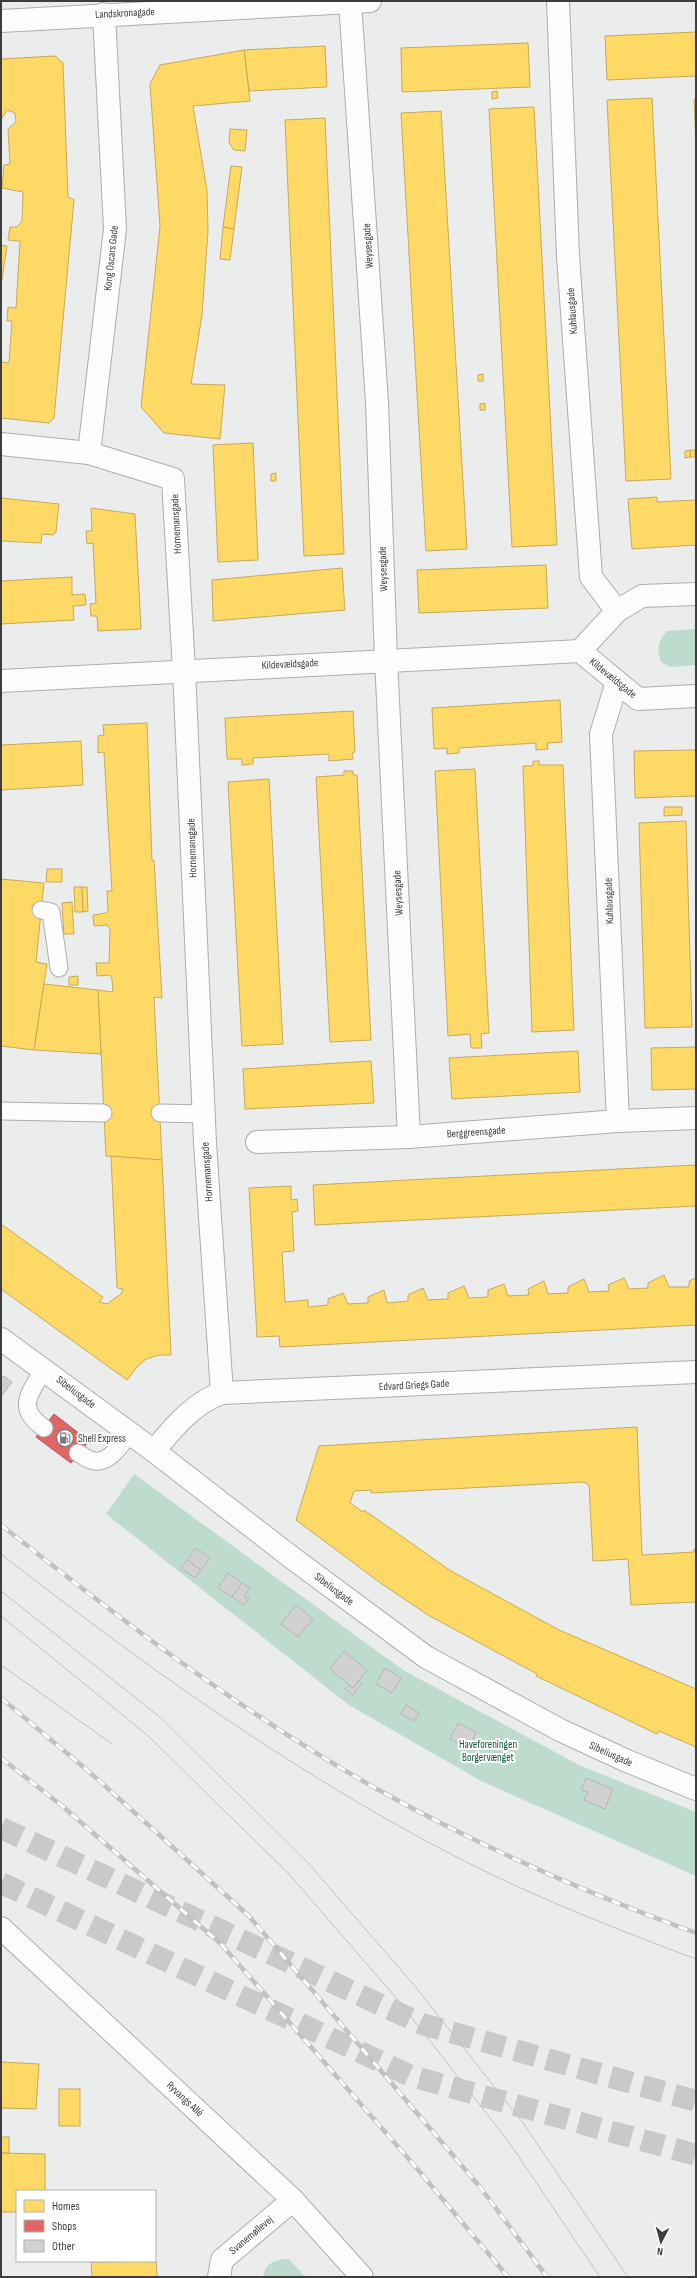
<svg xmlns="http://www.w3.org/2000/svg" width="697" height="2278" font-family="'Sofia Sans Condensed',sans-serif">
<rect width="100%" height="100%" fill="#ebecec"/>
<g fill="#bddccd">
<path d="M 696,629 L 696,665 L 670,667 L 661,662 C 656,647 658,642 667,631 Z"/>
<polygon points="134,1474 403,1670 579,1765 696,1812 696,1876 481,1781 349,1705 106,1514"/>
<path d="M 284,2259 L 289,2259 L 305,2277 L 263,2277 C 265,2264 272,2261 284,2259 Z"/>
</g>
<g fill="#ffd966" stroke="#c5aa5a">
<polygon points="696,32 696,76 607,80 605,36"/>
<polygon points="528,43 530,87 402,92 401,48"/>
<polygon points="325,46 327,87 249,91 244,50"/>
<polygon points="244,50 250,101 193,106 207,191 208,231 202,315 191,384 225,385 220,439 164,433 141,407 160,226 150,84 160,65"/>
<polygon points="55,56 63,63 68,197 74,200 54,418 49,423 1,418 1,362 9,363 12,321 7,321 8,307 16,308 20,241 8,240 10,227 17,227 22,221 23,192 2,188 4,165 10,164 8,129 16,122 15,113 7,110 1,120 1,59"/>
<polygon points="497,91 498,98 492,99 492,92"/>
<polygon points="652,98 671,479 626,481 607,100"/>
<polygon points="696,98 696,145 694,99"/>
<polygon points="534,107 557,545 512,547 489,109"/>
<polygon points="441,111 467,549 426,551 401,113"/>
<polygon points="325,118 344,554 304,556 285,120"/>
<polygon points="230,129 247,130 245,151 234,150 229,143"/>
<polygon points="231,166 242,167 234,229 223,227"/>
<polygon points="223,227 234,229 230,260 220,259"/>
<polygon points="1,245 7,246 1,286"/>
<polygon points="483,374 483,381 478,381 478,375"/>
<polygon points="485,403 485,410 480,410 480,404"/>
<polygon points="253,443 258,560 218,562 213,445"/>
<rect x="690" y="450" width="5" height="7"/>
<polygon points="690,450 690,457 685,458 685,451"/>
<polygon points="276,473 276,481 271,481 271,474"/>
<polygon points="657,497 657,502 696,500 696,545 632,549 628,499"/>
<polygon points="1,498 59,504 56,532 53,535 42,534 41,543 1,541"/>
<polygon points="91,508 135,514 141,629 98,631 97,616 91,616 90,604 96,603 93,543 87,544 86,531 92,531"/>
<polygon points="546,565 548,608 419,613 417,570"/>
<polygon points="342,568 345,610 213,621 212,580"/>
<polygon points="72,577 72,595 85,594 86,605 73,606 74,620 1,624 1,581"/>
<polygon points="560,700 562,742 547,743 548,749 536,750 536,743 459,748 459,753 447,754 447,748 434,749 432,708"/>
<polygon points="353,711 355,752 352,753 353,759 329,761 329,754 253,758 253,764 242,765 242,759 227,759 225,718"/>
<polygon points="147,723 152,861 154,860 162,998 154,997 162,1160 106,1156 98,990 113,992 112,979 110,975 97,976 96,963 109,963 110,929 107,925 94,926 93,915 106,913 108,910 107,891 112,891 104,752 98,753 98,736 104,735 103,725"/>
<polygon points="81,741 83,785 1,790 1,745"/>
<polygon points="696,750 696,796 635,798 634,751"/>
<polygon points="533,761 539,761 539,765 563,765 574,1030 532,1032 523,766 533,766"/>
<polygon points="475,769 489,1033 481,1034 482,1048 471,1048 470,1034 448,1036 435,771"/>
<polygon points="344,771 353,771 353,775 357,775 371,1040 330,1042 316,777 344,775"/>
<polygon points="269,779 283,1044 242,1046 228,782"/>
<polygon points="664,807 682,807 682,815 664,816"/>
<polygon points="686,821 692,1027 645,1028 639,823"/>
<polygon points="47,869 62,869 62,882 46,882"/>
<polygon points="1,879 44,883 36,962 47,964 34,1050 1,1046"/>
<polygon points="74,887 82,887 83,912 75,912"/>
<polygon points="82,887 87,887 88,911 83,912"/>
<polygon points="72,902 74,934 64,934 62,903"/>
<polygon points="78,976 78,985 69,985 69,977"/>
<polygon points="44,984 98,990 101,1054 34,1050"/>
<polygon points="696,1047 696,1089 652,1090 651,1048"/>
<polygon points="578,1051 580,1092 452,1099 449,1058"/>
<polygon points="371,1061 374,1103 245,1109 243,1069"/>
<polygon points="111,1156 162,1160 171,1355 159,1355 146,1359 137,1367 127,1380 1,1289 1,1224 103,1297 99,1302 107,1304 121,1294 123,1289 117,1288"/>
<polygon points="696,1165 696,1206 315,1225 313,1185"/>
<polygon points="291,1186 291,1200 297,1199 298,1211 292,1212 294,1251 282,1252 285,1302 308,1300 308,1307 328,1305 328,1299 343,1293 348,1304 368,1303 368,1297 384,1290 387,1303 408,1301 408,1295 423,1288 428,1300 448,1299 448,1293 464,1286 469,1298 488,1297 488,1290 504,1284 508,1296 529,1295 528,1289 544,1281 548,1294 568,1293 568,1287 584,1279 589,1292 609,1291 608,1285 624,1278 629,1289 648,1288 648,1283 664,1275 669,1287 689,1287 689,1281 696,1278 696,1325 280,1347 279,1336 257,1337 249,1188"/>
<polygon points="637,1427 642,1555 694,1552 694,1549 696,1549 696,1602 631,1605 628,1559 593,1561 589,1485 584,1482 371,1493 371,1490 354,1491 350,1503 363,1512 364,1510 451,1571 559,1630 696,1689 696,1747 659,1731 657,1734 536,1676 537,1674 428,1615 382,1584 296,1520 319,1446"/>
<polygon points="1,2062 39,2064 36,2109 1,2108"/>
<rect x="59" y="2089" width="21" height="37"/>
<rect x="1" y="2137" width="8" height="16"/>
<polygon points="1,2153 45,2154 45,2191 17,2191 17,2212 1,2212"/>
<polygon points="156,2261 157,2277 92,2277 91,2262"/>
</g>
<polygon fill="#e06666" stroke="#af5a5a" points="54,1414 89,1441 71,1463 36,1437"/>
<g fill="#d1d1d1" stroke="#b6b6b6">
<polygon points="4,1376 12,1382 1,1397 1,1380"/>
<polygon points="196,1548 210,1558 201,1570 187,1560"/>
<polygon points="187,1560 201,1570 195,1578 181,1568"/>
<polygon points="228,1573 242,1583 232,1597 218,1588"/>
<polygon points="242,1583 250,1588 244,1596 249,1599 244,1605 232,1597"/>
<polygon points="296,1605 313,1619 298,1637 281,1624"/>
<polygon points="344,1651 367,1670 353,1688 330,1669"/>
<polygon points="385,1668 401,1678 392,1693 376,1684"/>
<polygon points="358,1681 362,1683 353,1695 345,1689 349,1685 353,1688"/>
<polygon points="406,1705 419,1713 414,1721 401,1714"/>
<polygon points="458,1723 476,1732 469,1748 450,1739"/>
<polygon points="586,1778 613,1789 605,1809 584,1800 588,1792 581,1790"/>
</g>
<g fill="none" stroke-linecap="round" stroke-linejoin="round">
<g stroke="#c8c9c9" stroke-width="22" stroke-dasharray="22 11" stroke-linecap="butt">
<polyline points="1,1828 422,2024 696,2101"/>
<polyline points="1,1883 411,2076 696,2155"/>
</g>
<g stroke="#adadad" stroke-width="19">
<g id="service">
<polyline points="41,910 51,912 59,968"/>
<polyline points="1,1111 103,1113"/>
<polyline points="160,1113 203,1114"/>
<path d="M 44,1428 C 15,1408 30,1393 44,1369"/>
<path d="M 78,1453 C 82,1455 89,1461 95,1461 C 110,1463 122,1443 130,1433"/>
</g>
</g>
<g stroke="#adadad" stroke-width="24">
<g id="minor">
<polyline points="558,1 568,256 591,577 617,611"/>
<polyline points="350,2 377,402 386,659 409,1137"/>
<polyline points="1,21 370,1"/>
<polyline points="1,444 89,453 173,479 184,670 205,1143 222,1393"/>
<polyline points="89,453 115,229 104,14"/>
<polyline points="617,682 601,734 618,1121"/>
<polyline points="257,1142 409,1137 618,1121 696,1118"/>
<polyline points="154,1451 291,1557 426,1657 560,1730 627,1761 696,1789"/>
<polyline points="219,2277 222,2260 293,2200"/>
</g>
</g>
<g stroke="#adadad" stroke-width="24">
<g id="tertiary">
<polyline points="580,651 617,611 642,596 696,594"/>
<polyline points="1,681 580,651 638,699 696,696"/>
<path d="M 1,1339 L 154,1451 C 173,1428 193,1403 222,1393 L 696,1372"/>
<polyline points="1,1928 293,2200 362,2277"/>
</g>
</g>
<use href="#service" stroke="#fcfcfc" stroke-width="17"/>
<use href="#minor" stroke="#fcfcfc" stroke-width="22"/>
<use href="#tertiary" stroke="#fcfcfc" stroke-width="22"/>
<g stroke="#c0c1c1" stroke-width="1">
<path d="M 1,1554 C 137,1660 276,1760 428,1842 C 514,1889 605,1925 696,1959"/>
<polyline points="1,1591 161,1718 308,1863 414,1985 523,2123 628,2277"/>
<polyline points="1,1616 146,1734 288,1873 398,2000 508,2141 600,2277"/>
<polyline points="1,1665 112,1744"/>
</g>
<g stroke="#c0c1c1" stroke-width="4.5">
<g id="rail">
<path d="M 1,1525 C 121,1620 244,1714 377,1789 C 479,1846 586,1893 696,1933"/>
<polyline points="1,1698 94,1776 249,1916 480,2187 547,2277"/>
<polyline points="1,1758 61,1805 221,1944 414,2165 508,2277"/>
</g>
</g>
<use href="#rail" stroke="#fff" stroke-width="3" stroke-dasharray="9" stroke-linecap="butt"/>
</g>
<defs>
<g id="fuel-ring" transform="scale(0.9)"><circle r="9.5" fill="#fff" stroke="#7a7a7a" stroke-width="1.5"/><path d="M-5.5-6h7V0h2V4h1.3V-2.5L3-4.5l.8-.8L6-3V5H2.5V1h-1V6h-7ZM-4.2-4.7v3.2H.2V-4.7Z" fill="#7a7a7a"/></g>
</defs>
<g fill-rule="evenodd">
<use href="#fuel-ring" x="65" y="1438"/>
</g>
<g text-anchor="middle" dominant-baseline="central" stroke-width="4" stroke-linejoin="round" paint-order="stroke">
<g font-size="11" fill="#3d3d3d" stroke="#fff">
<text transform="translate(125 13) rotate(-3)">Landskronagade</text>
<text transform="translate(368 246) rotate(-94)">Weysesgade</text>
<text transform="translate(111 258) rotate(-84)">Kong Oscars Gade</text>
<text transform="translate(572 311) rotate(-94)">Kuhlausgade</text>
<text transform="translate(176 524) rotate(-93)">Hornemansgade</text>
<text transform="translate(383 569) rotate(-92)">Weysesgade</text>
<text transform="translate(290 664) rotate(-3)">Kildevældsgade</text>
<text transform="translate(613 678) rotate(39)">Kildevældsgade</text>
<text transform="translate(192 848) rotate(-92)">Hornemansgade</text>
<text transform="translate(398 893) rotate(-93)">Weysesgade</text>
<text transform="translate(609 901) rotate(-92)">Kuhlausgade</text>
<text transform="translate(476 1132) rotate(-4)">Berggreensgade</text>
<text transform="translate(207 1172) rotate(-94)">Hornemansgade</text>
<text transform="translate(414 1385) rotate(-3)">Edvard Griegs Gade</text>
<text transform="translate(76 1392) rotate(37)">Sibeliusgade</text>
<text transform="translate(334 1589) rotate(37)">Sibeliusgade</text>
<text transform="translate(611 1754) rotate(24)">Sibeliusgade</text>
<text transform="translate(185 2099) rotate(43)">Ryvangs Allé</text>
<text transform="translate(251 2235) rotate(-40)">Svanemøllevej</text>
</g>
<g font-size="11" fill="#3d3d3d" stroke="#fff" text-anchor="start">
<text x="78" y="1438">Shell Express</text>
</g>
<g font-size="11" fill="#11563b" stroke="#fff">
<text x="488" y="1744">Haveforeningen<tspan x="488" dy="13">Borgervænget</tspan></text>
</g>
</g>
<rect width="697" height="2278" fill="none" stroke="#3d3d3d" stroke-width="4"/>
<rect x="16" y="2190" width="140" height="72" fill="#ffffff" stroke="#b1b1b1"/>
<rect x="24" y="2200" width="20" height="12" fill="#ffd966" stroke="#b1b1b1"/>
<text x="52" y="2210" font-size="12" fill="#3d3d3d">Homes</text>
<rect x="24" y="2220" width="20" height="12" fill="#e06666" stroke="#b1b1b1"/>
<text x="52" y="2230" font-size="12" fill="#3d3d3d">Shops</text>
<rect x="24" y="2240" width="20" height="12" fill="#d1d1d1" stroke="#b1b1b1"/>
<text x="52" y="2250" font-size="12" fill="#3d3d3d">Other</text>
<g transform="translate(661 2242) rotate(186)" stroke="#ffffff" stroke-width="3" paint-order="stroke">
<path d="M0-3L7 15L0 10L-7 15Z" fill="#3d3d3d"/>
<text y="-6" font-size="11" font-weight="bold" text-anchor="middle" fill="#3d3d3d">N</text>
</g>
</svg>
